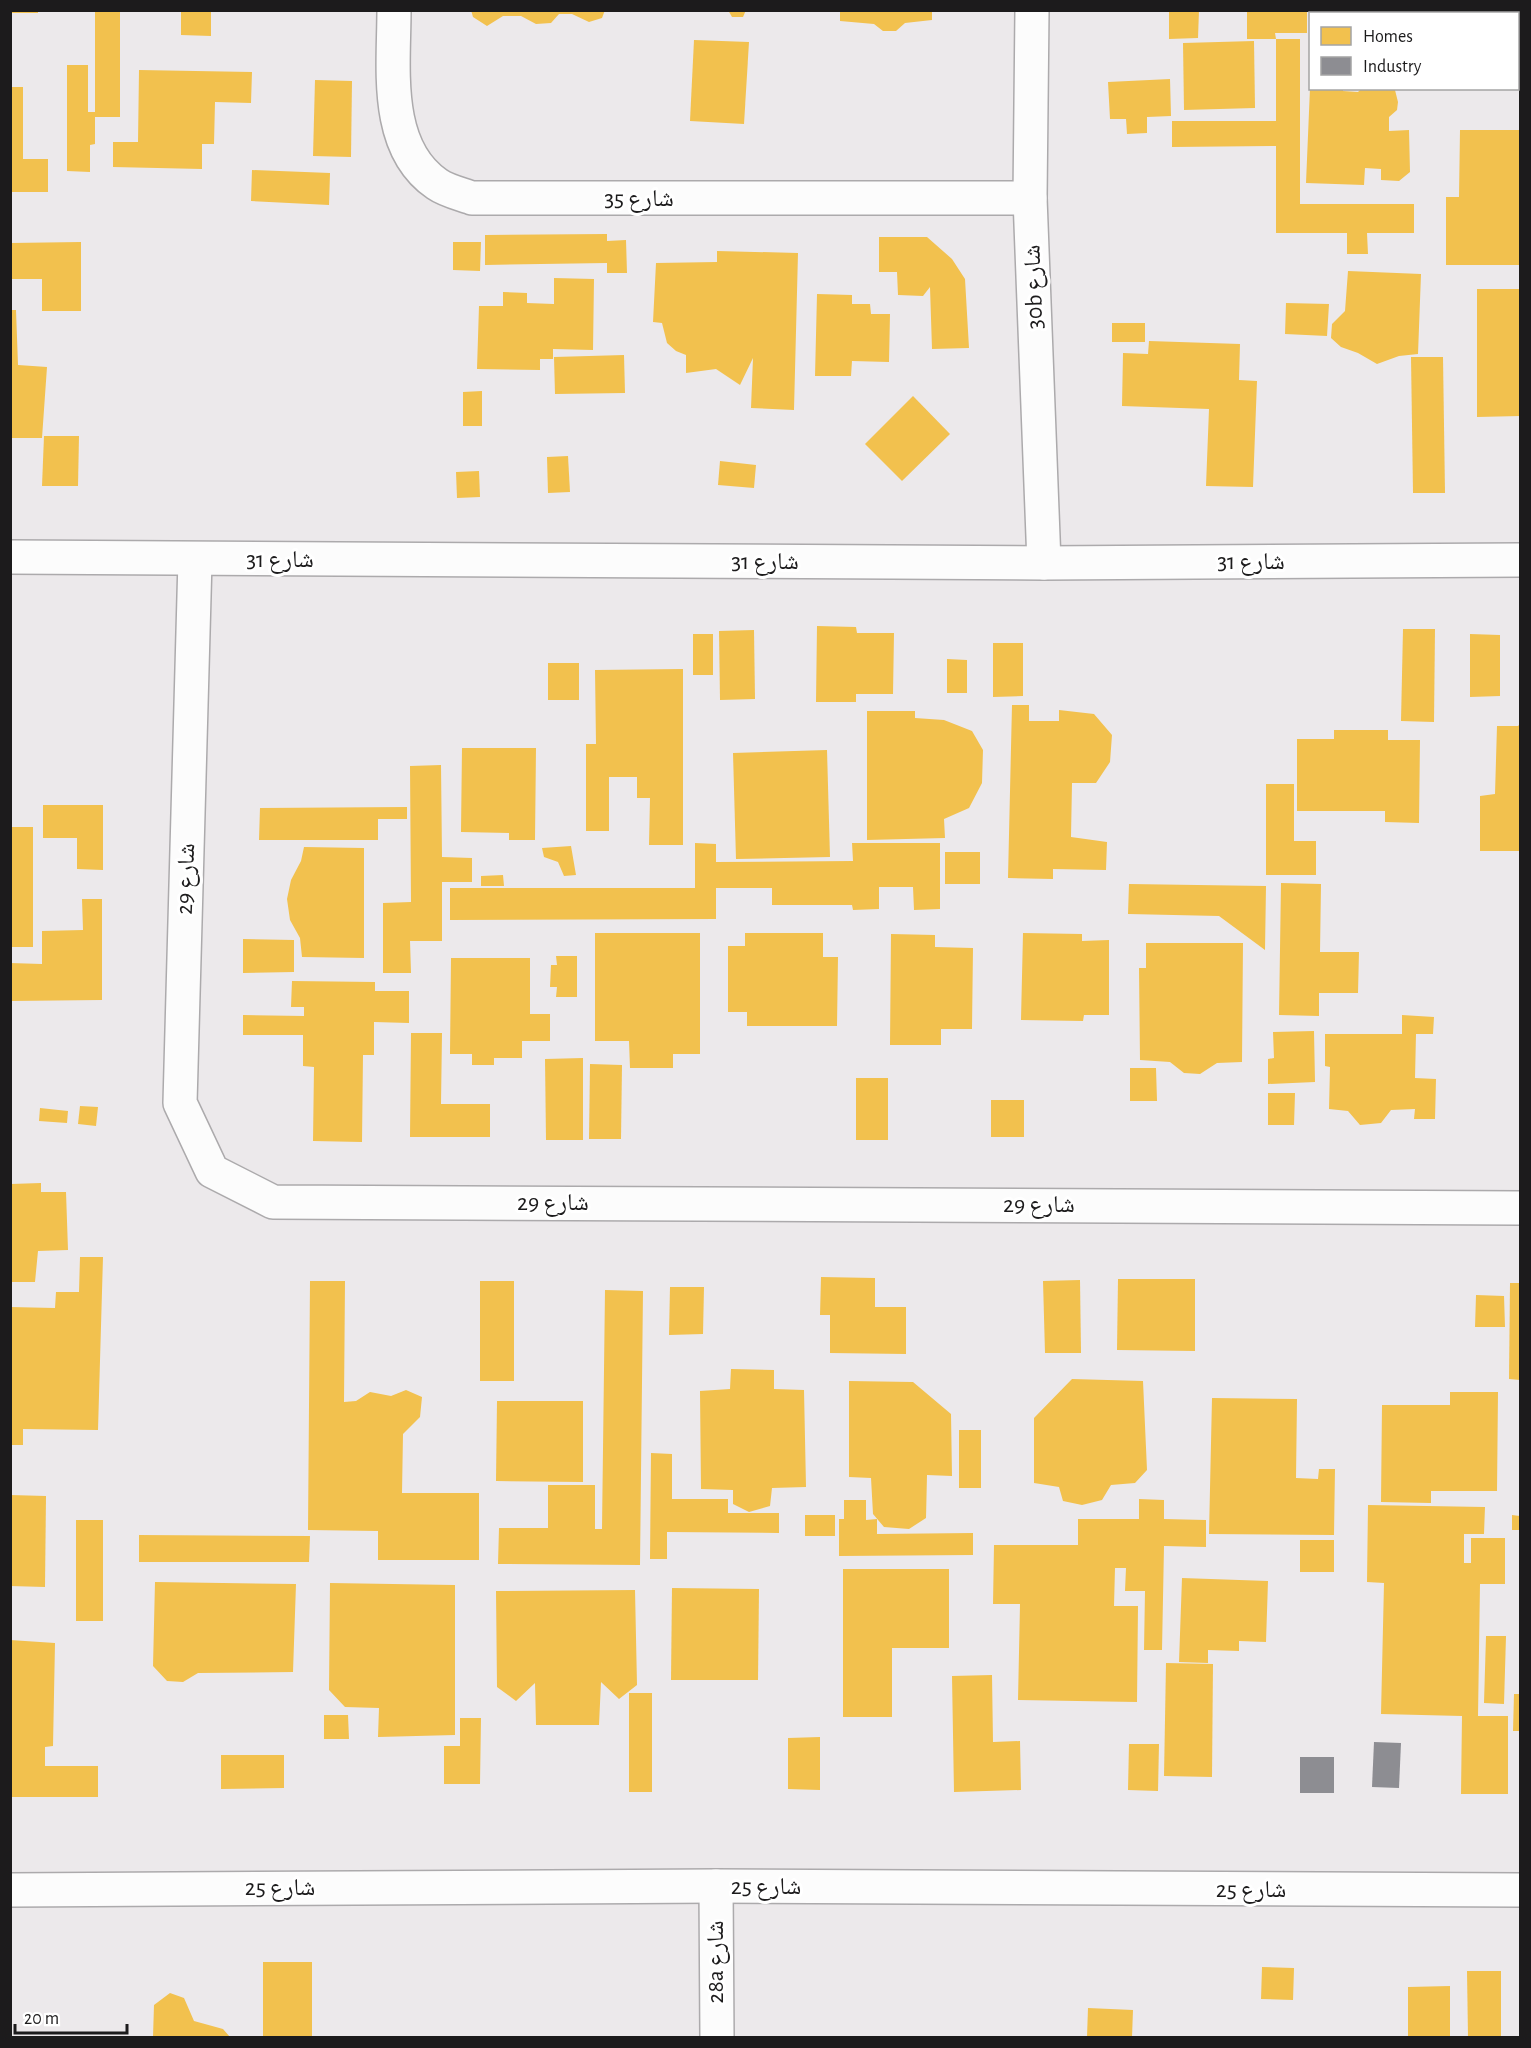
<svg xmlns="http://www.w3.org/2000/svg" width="1531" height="2048" font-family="'Alegreya Sans','Noto Naskh Arabic',sans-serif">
<rect width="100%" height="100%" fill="#ece9eb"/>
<g fill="#f2c14e">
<rect x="10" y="10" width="28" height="3"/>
<polygon points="95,10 120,10 120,117 95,117 95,144 90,145 90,172 67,171 67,65 88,65 88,112 95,112"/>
<polygon points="181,10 211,10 211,36 181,35"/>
<polygon points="471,10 605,10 602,18 589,22 572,14 559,14 551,23 536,24 521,16 503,16 487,26 473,17"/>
<polygon points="728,10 746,10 743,17 732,17"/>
<polygon points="840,10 932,10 932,20 905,23 896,31 883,31 874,24 840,21"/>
<polygon points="1169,10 1199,10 1198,38 1169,39"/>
<polygon points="1247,10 1307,10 1307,33 1275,33 1276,39 1247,39"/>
<rect x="1362" y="10" width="58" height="4"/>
<polygon points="1276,39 1300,39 1300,204 1414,204 1414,233 1367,233 1368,254 1347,254 1347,233 1276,233 1276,146 1172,147 1172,121 1276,121"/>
<polygon points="694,40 749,42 744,124 690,121"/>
<polygon points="1254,41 1255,108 1184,110 1183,43"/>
<polygon points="139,70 252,72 251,103 215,102 214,144 202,144 202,169 113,167 113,142 138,142"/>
<polygon points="1170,79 1171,116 1147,117 1147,133 1127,134 1126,119 1110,119 1108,82"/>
<polygon points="315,80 352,81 351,157 313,156"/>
<polygon points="10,87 23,87 23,159 48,159 48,192 10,192"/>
<polygon points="1310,88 1343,88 1343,91 1358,92 1362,88 1393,88 1395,90 1398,102 1397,110 1389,117 1389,131 1409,130 1410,172 1399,181 1381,180 1381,169 1365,168 1364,185 1306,183"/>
<polygon points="1460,130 1520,130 1520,265 1446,265 1446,197 1459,197"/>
<polygon points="252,170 330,173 329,205 251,201"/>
<polygon points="607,234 607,241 626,240 627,273 607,273 607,263 485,265 485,235"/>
<polygon points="879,237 927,237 952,259 965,279 969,348 932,349 930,287 923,296 898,295 897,272 879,272"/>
<polygon points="81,242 81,311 42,311 42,279 10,279 10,243"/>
<polygon points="453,242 481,242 480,271 453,270"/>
<polygon points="717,251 798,253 794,410 751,408 753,358 740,385 716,369 686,373 686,355 676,351 667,343 662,323 653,322 656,263 717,262"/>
<polygon points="1348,271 1421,274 1418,354 1399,356 1377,364 1358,353 1341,347 1331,338 1332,324 1345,311"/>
<polygon points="554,278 594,279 593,350 553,349 553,359 540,359 540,370 477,369 479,306 503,306 503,292 527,293 527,303 554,304"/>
<polygon points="1477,289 1520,289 1520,416 1477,417"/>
<polygon points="817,294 852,295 852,304 870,304 871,314 890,314 889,362 852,361 851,376 815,376"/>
<polygon points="1286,303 1329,304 1327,336 1285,334"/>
<polygon points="10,310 16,310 18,365 47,367 42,438 10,438"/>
<rect x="1112" y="323" width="33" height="19"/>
<polygon points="1149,341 1240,344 1239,380 1257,381 1253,487 1206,486 1209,409 1122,406 1123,353 1148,354"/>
<polygon points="624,355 625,393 555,394 554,357"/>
<polygon points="1411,357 1443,357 1445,493 1413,493"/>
<polygon points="482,391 482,426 463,426 463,392"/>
<polygon points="913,396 950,434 902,481 865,444"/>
<polygon points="44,436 79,436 78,486 42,486"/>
<polygon points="568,456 570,492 548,493 547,457"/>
<polygon points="720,461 756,465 754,488 718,485"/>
<polygon points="479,471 480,497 457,498 456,472"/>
<polygon points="817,626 856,627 857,633 894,633 893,694 856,694 856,702 816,702"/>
<polygon points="1403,629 1435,629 1434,722 1401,721"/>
<polygon points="754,630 755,699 720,700 719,631"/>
<rect x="693" y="634" width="20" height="41"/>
<polygon points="1470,634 1500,635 1500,696 1470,697"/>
<polygon points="993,643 1023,643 1023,696 993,697"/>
<polygon points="947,659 967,660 967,693 947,693"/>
<rect x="548" y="663" width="31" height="37"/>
<polygon points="683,669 683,845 649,845 650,798 637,798 637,777 609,777 609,831 586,831 586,744 596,744 595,670"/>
<polygon points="1012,705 1029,705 1029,721 1059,721 1059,710 1094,714 1112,735 1110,762 1096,783 1072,783 1071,837 1107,842 1106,870 1053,869 1053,879 1008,878"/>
<polygon points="867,711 915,711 915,718 944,720 972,731 983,750 982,783 969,808 944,819 945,838 867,840"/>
<polygon points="1520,724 1520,851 1480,851 1480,796 1495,794 1497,726 1518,726"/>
<polygon points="1334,730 1388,730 1388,740 1420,740 1419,823 1385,822 1385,811 1297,811 1297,739 1334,739"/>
<polygon points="462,748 536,748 535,840 509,840 509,833 461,832"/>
<polygon points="827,750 830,857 736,859 733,753"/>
<polygon points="441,765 442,857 472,858 472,882 442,882 442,941 410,941 411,973 383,973 383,903 411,902 410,766"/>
<polygon points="1266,784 1294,784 1294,841 1316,841 1316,875 1266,875"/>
<polygon points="43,805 103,805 103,870 77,869 77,838 43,838"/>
<polygon points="407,807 407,819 378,819 378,840 259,840 260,808"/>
<rect x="10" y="827" width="23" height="120"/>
<polygon points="695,843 716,844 716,862 853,861 852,843 940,843 940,909 914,910 913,887 879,887 879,909 853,910 852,905 772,905 772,888 716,888 716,919 450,920 450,888 695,888"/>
<polygon points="571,846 576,875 564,876 558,862 544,857 542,848"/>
<polygon points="304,847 364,848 364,958 302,957 300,938 290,920 287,899 291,880 301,861"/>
<rect x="945" y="852" width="35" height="32"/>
<polygon points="503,875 504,886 481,886 481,876"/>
<polygon points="1281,883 1321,884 1320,952 1359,952 1358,993 1319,993 1319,1016 1279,1015"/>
<polygon points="1129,884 1266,886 1265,950 1219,916 1128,914"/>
<polygon points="82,899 102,899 102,1000 10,1001 10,963 42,964 42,931 83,930"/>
<polygon points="595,933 700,933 700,1054 673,1054 673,1068 630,1068 629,1041 595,1041"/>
<polygon points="745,933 823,933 823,957 838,957 837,1026 747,1026 747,1012 728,1012 728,946 745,946"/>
<polygon points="1023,933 1082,934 1082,941 1109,940 1109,1015 1084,1015 1083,1021 1021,1020"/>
<polygon points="891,934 935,935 935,947 973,948 972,1029 941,1029 941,1045 890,1045"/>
<polygon points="243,939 294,940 294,972 243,973"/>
<polygon points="1146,943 1243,943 1242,1062 1217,1063 1200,1074 1184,1073 1170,1062 1140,1060 1139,968 1146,968"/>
<polygon points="556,956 577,956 577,997 556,997 557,987 550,987 551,965 557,965"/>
<polygon points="451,958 530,958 530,1014 550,1014 550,1041 522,1041 522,1058 494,1058 494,1065 472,1065 472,1054 450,1054"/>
<polygon points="292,981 375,982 375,991 409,991 409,1023 374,1022 374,1055 363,1055 362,1142 313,1141 314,1067 303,1066 303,1035 243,1035 243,1015 304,1016 304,1007 291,1007"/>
<polygon points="1402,1015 1434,1017 1433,1034 1416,1034 1415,1078 1436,1079 1435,1119 1414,1119 1415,1109 1391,1110 1381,1123 1360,1125 1348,1111 1329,1109 1330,1067 1325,1066 1325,1034 1402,1034"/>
<polygon points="1314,1031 1315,1082 1268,1084 1268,1059 1274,1058 1273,1032"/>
<polygon points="411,1033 442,1033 441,1104 490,1104 490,1137 410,1137"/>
<polygon points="583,1058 583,1140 546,1140 545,1059"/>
<polygon points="590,1064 622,1065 621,1139 589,1139"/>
<polygon points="1130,1068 1156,1068 1157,1101 1130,1101"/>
<rect x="856" y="1078" width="32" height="62"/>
<polygon points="1268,1093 1295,1093 1294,1125 1268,1125"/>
<rect x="991" y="1100" width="33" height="37"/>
<polygon points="80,1106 98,1107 96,1126 78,1124"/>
<polygon points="40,1108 68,1111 67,1123 39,1121"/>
<polygon points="41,1183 41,1192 66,1192 68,1250 38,1251 35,1282 10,1282 11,1184"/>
<polygon points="80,1257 103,1257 98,1430 23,1429 23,1445 10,1445 10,1307 55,1308 56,1292 79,1292"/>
<polygon points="821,1277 875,1278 875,1307 906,1307 906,1354 830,1353 830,1315 820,1315"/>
<polygon points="1118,1279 1195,1279 1195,1351 1117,1350"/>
<polygon points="1080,1280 1081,1353 1045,1353 1043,1281"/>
<polygon points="310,1281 345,1281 344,1402 356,1401 370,1392 391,1396 406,1390 422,1397 420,1417 403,1434 402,1493 479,1493 479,1560 378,1560 378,1531 308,1530"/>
<rect x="480" y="1281" width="34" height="100"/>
<polygon points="1510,1283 1520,1283 1520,1380 1509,1379"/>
<polygon points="670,1287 704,1287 703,1334 669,1335"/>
<polygon points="605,1290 643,1291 640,1565 498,1564 499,1528 548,1528 548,1485 595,1485 595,1529 602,1529"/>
<polygon points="1476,1295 1504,1296 1505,1327 1475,1327"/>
<polygon points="731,1369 774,1370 774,1389 804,1390 806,1487 772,1488 770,1506 749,1512 733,1504 733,1490 701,1489 700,1391 730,1389"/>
<polygon points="1072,1379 1143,1381 1147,1470 1135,1483 1111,1485 1102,1500 1082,1505 1063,1501 1059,1487 1034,1483 1034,1418"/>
<polygon points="849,1381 913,1382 951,1414 952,1476 927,1475 926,1518 909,1529 884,1527 873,1514 871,1478 849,1477"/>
<polygon points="1450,1392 1498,1392 1497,1491 1431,1491 1431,1503 1381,1502 1382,1405 1450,1405"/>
<polygon points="1212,1398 1297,1399 1296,1478 1318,1479 1319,1469 1335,1469 1334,1535 1209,1534"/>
<polygon points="497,1401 583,1401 583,1482 496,1481"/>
<rect x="959" y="1430" width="22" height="58"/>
<polygon points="651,1453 672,1454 672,1499 728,1499 728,1513 779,1513 779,1533 667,1532 667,1559 650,1559"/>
<polygon points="10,1495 46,1496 45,1587 10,1586"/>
<polygon points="1139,1499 1164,1500 1164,1519 1206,1520 1206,1547 1164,1546 1162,1650 1144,1650 1145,1591 1125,1591 1126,1568 1115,1568 1114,1606 1138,1606 1137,1702 1018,1700 1020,1604 993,1604 994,1545 1078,1545 1078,1519 1139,1519"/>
<polygon points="844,1500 866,1500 866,1520 877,1519 877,1534 973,1533 973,1555 839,1556 839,1519 844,1519"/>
<polygon points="1368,1505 1485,1507 1484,1534 1464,1534 1464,1563 1471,1563 1471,1538 1505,1538 1505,1584 1480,1584 1478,1716 1508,1716 1508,1794 1461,1794 1462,1716 1381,1714 1384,1583 1367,1582"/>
<rect x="805" y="1515" width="30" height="21"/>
<polygon points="1512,1515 1520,1516 1520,1530 1512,1530"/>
<rect x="76" y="1520" width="27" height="101"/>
<polygon points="139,1535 310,1536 309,1562 139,1562"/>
<rect x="1300" y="1540" width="34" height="32"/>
<polygon points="843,1569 949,1569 949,1648 892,1648 892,1717 843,1717"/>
<polygon points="1182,1578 1268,1581 1266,1642 1239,1641 1239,1651 1208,1650 1208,1663 1179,1662"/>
<polygon points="155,1582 296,1584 293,1672 198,1673 183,1682 167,1681 153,1666"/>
<polygon points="330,1583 455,1585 455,1735 378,1737 379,1708 345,1707 329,1690"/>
<polygon points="672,1588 759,1589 758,1680 671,1680"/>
<polygon points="635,1590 637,1685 619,1699 601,1682 599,1725 536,1725 535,1683 516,1701 497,1687 496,1591"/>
<polygon points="1486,1636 1506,1636 1504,1704 1484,1703"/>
<polygon points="10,1640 55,1643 53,1746 45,1747 45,1766 98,1766 98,1797 10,1797"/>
<polygon points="1166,1663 1213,1664 1212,1777 1164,1776"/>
<polygon points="992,1675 993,1742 1020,1741 1021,1790 954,1792 952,1676"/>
<rect x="629" y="1693" width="23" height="99"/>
<polygon points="1514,1694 1520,1694 1520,1731 1513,1731"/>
<polygon points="324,1715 348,1715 349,1739 324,1739"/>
<polygon points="460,1718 481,1718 480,1784 444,1784 444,1746 460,1746"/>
<polygon points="820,1737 820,1790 788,1789 788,1738"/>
<polygon points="1129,1744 1159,1744 1158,1791 1128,1790"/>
<polygon points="221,1755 284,1755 284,1788 221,1789"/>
<rect x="263" y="1962" width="49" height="75"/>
<polygon points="1262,1967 1294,1968 1293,2000 1261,1999"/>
<polygon points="1467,1971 1501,1971 1501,2037 1468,2037"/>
<polygon points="1450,1986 1450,2037 1408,2037 1408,1987"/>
<polygon points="170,1993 184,1998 194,2021 223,2029 230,2037 153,2037 154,2005"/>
<polygon points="1088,2008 1133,2010 1132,2037 1087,2037"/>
</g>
<g fill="#8d8d92">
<polygon points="1374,1742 1401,1743 1399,1788 1372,1787"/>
<rect x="1300" y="1757" width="34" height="36"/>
</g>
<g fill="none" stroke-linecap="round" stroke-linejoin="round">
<g stroke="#acaaac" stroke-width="36">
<g id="minor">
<path d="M 394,10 C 394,67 383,147 437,184 C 447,191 461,194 472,198 L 1030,198"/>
<polyline points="1032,10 1030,198 1044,563"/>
<polyline points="10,557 1044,563 1520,560"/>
<polyline points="195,560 180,1103 212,1171 273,1202 1520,1208"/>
<polyline points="716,1886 717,2038"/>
<polyline points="10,1890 716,1886 1520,1890"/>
</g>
</g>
<use href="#minor" stroke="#fcfcfc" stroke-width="33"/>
</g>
<g text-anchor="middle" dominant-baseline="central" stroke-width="6" stroke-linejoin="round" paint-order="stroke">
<g font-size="24" fill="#1c1b1c" stroke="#fff">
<text x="639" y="199">شارع 35</text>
<text transform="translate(1034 287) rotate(-92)">30b شارع</text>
<text x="280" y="560">شارع 31</text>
<text x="765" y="562">شارع 31</text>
<text x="1251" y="562">شارع 31</text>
<text transform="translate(186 879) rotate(-88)">شارع 29</text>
<text x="553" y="1203">شارع 29</text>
<text x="1039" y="1205">شارع 29</text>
<text x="766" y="1887">شارع 25</text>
<text x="280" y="1888">شارع 25</text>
<text x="1251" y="1890">شارع 25</text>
<text transform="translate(716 1962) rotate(-90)">28a شارع</text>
</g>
</g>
<rect width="1531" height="2048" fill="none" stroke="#1c1b1c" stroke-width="24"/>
<rect x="1309" y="12" width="210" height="78" fill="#ffffff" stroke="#a4a4a4" stroke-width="1.5"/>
<rect x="1321" y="27" width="30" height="18" fill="#f2c14e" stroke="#a4a4a4" stroke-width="1.5"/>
<text x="1363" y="42" font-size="18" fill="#1c1b1c">Homes</text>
<rect x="1321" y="57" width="30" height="18" fill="#8d8d92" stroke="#a4a4a4" stroke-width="1.5"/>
<text x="1363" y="72" font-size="18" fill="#1c1b1c">Industry</text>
<path d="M15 2024v9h112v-9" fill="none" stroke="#1c1b1c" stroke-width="3"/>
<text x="24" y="2024" font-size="18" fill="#1c1b1c" stroke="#ffffff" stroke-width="4.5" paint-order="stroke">20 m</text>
</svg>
